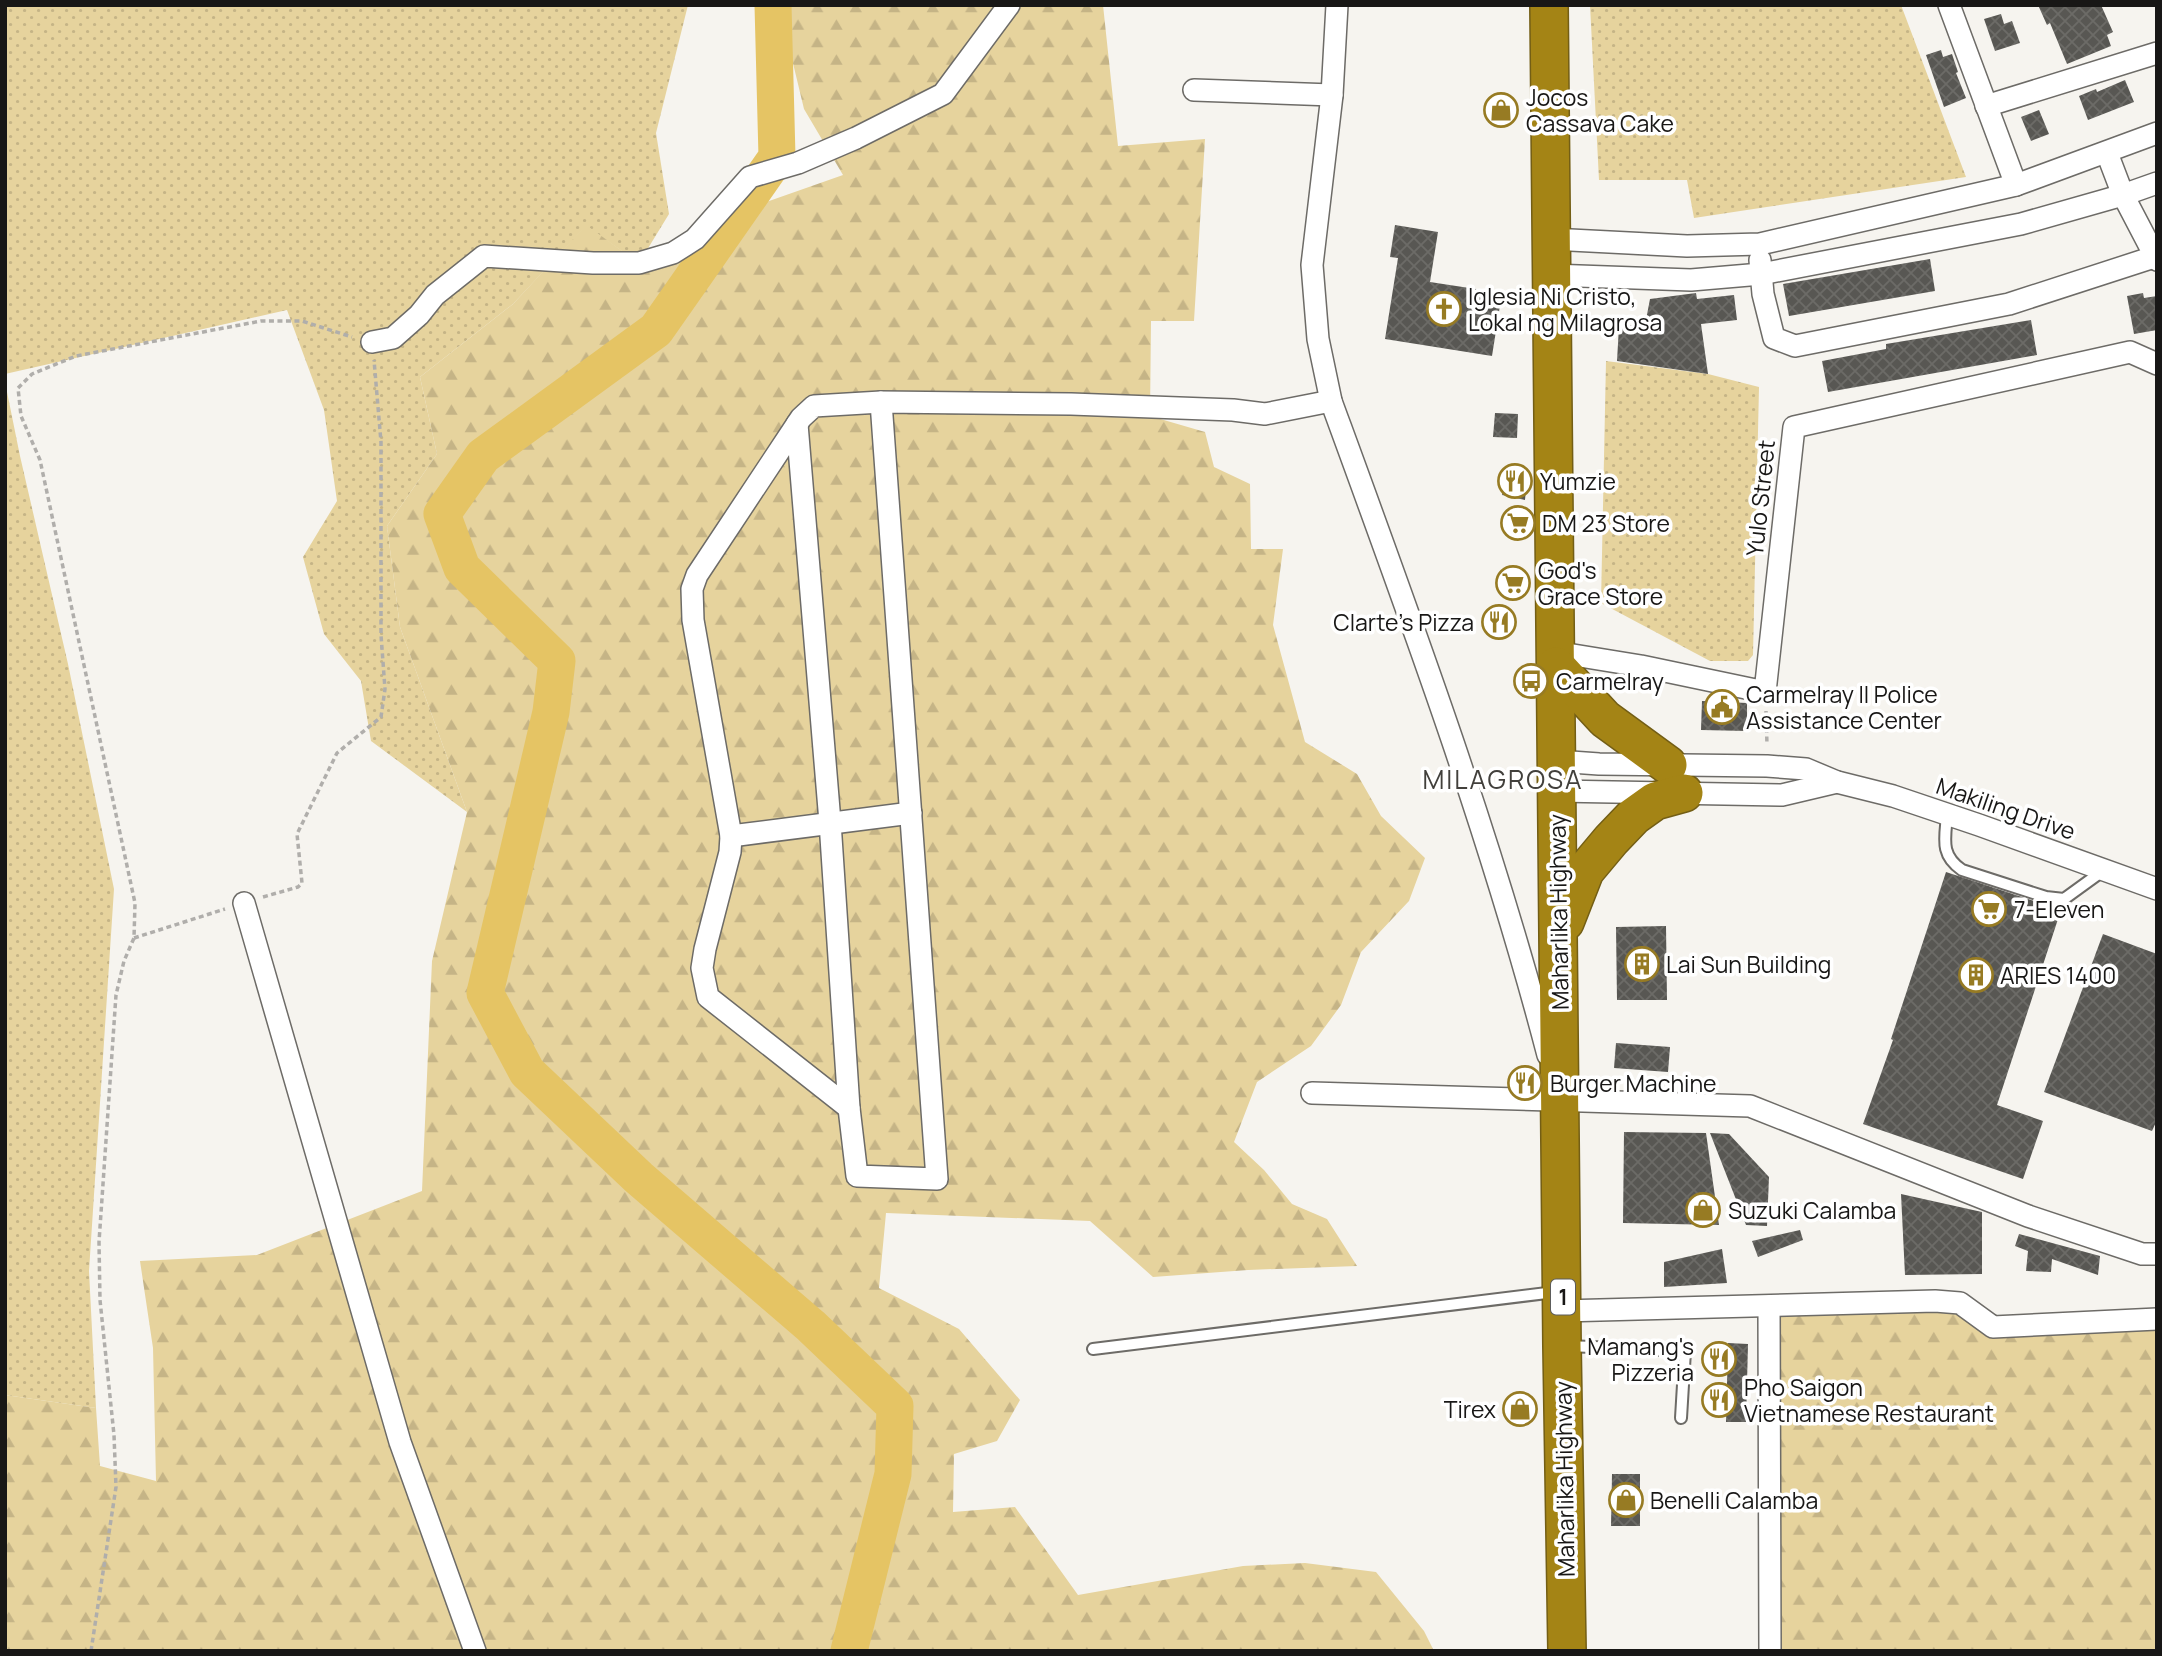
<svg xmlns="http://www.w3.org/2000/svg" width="2162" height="1656" font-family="Manrope,sans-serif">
<defs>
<pattern id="grass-dots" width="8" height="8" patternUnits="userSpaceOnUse" patternTransform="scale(1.75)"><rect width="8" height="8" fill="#e6d39d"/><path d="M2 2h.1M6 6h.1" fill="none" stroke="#c5b486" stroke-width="1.8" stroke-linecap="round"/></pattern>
<pattern id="forest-firs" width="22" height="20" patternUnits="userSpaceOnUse" patternTransform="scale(1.75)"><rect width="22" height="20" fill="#e6d39d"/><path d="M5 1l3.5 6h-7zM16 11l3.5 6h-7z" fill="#c5b486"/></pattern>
<pattern id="building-cross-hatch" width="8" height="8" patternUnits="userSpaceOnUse" patternTransform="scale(1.75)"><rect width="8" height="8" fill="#585753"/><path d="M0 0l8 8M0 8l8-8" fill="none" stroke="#6c6b67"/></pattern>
</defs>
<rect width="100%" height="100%" fill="#f6f4ef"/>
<g fill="url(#grass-dots)">
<polygon points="5,5 688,5 656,133 669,214 639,263 586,226 513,304 420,377 437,454 387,526 400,627 467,812 371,741 361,681 324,634 303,557 337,501 324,410 287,310 5,374"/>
<polygon points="1590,5 1901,5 1966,177 1694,218 1687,180 1599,180"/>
<polygon points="1606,361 1708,374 1759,387 1753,655 1748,661 1710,661 1601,603"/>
<polygon points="5,382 20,456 68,664 114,889 89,1271 96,1408 5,1395"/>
</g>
<g fill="url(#forest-firs)">
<polygon points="779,5 1103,5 1118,146 1205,139 1194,321 1151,321 1150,416 1205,432 1214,467 1250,484 1251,549 1283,549 1273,625 1305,742 1357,774 1381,816 1425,858 1409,901 1361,952 1341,1005 1311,1046 1257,1082 1234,1142 1264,1170 1292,1204 1327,1219 1357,1266 1248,1270 1153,1277 1090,1221 886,1213 879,1288 959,1329 1020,1400 997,1441 954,1454 953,1512 1015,1507 1078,1595 1243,1566 1305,1563 1376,1572 1424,1631 1434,1651 5,1651 5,1395 96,1408 100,1466 156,1481 153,1348 140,1261 257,1255 422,1191 432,961 467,812 400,627 387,526 437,454 420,377 513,304 586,225 639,263 741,211 843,175 804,109"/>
<polygon points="1933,1300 1986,1323 2157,1316 2157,1651 1774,1651 1771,1311"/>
</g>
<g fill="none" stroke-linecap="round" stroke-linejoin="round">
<polyline stroke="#e5c464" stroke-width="37" points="773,5 777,157 656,330 483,456 442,514 462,568 557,661 551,712 485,993 527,1072 639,1178 811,1326 895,1406 893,1474 849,1651"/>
</g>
<g fill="url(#building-cross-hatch)">
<polygon points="2038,5 2101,5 2113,32 2107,35 2111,46 2067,64 2050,23 2047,25"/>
<polygon points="2001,14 2004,24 2012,21 2020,43 1995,51 1984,19"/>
<polygon points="1941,50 1943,57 1952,54 1958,72 1956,73 1966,98 1944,107 1926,55"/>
<polygon points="2125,80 2134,102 2088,120 2079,96 2096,89 2097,92"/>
<polygon points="2039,110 2049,134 2031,141 2021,117"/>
<polygon points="1395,225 1438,232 1430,282 1502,293 1492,356 1385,339 1398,258 1390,257"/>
<polygon points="1930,259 1935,291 1789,316 1783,284"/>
<polygon points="1696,293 1697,299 1734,295 1737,320 1701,324 1708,374 1617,361 1619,326 1645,325 1650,299"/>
<polygon points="2143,293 2144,298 2157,296 2157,330 2134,334 2127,296"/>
<polygon points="2031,320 2037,355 1828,392 1822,361 1886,349 1886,344"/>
<polygon points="1495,413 1518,414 1517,438 1493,437"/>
<polygon points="1508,471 1522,473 1526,489 1525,500 1502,495"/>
<polygon points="1702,701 1747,703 1747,731 1701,730"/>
<polygon points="1946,872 2061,910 1997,1105 2043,1121 2023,1179 1863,1124 1893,1040 1891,1039"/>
<polygon points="1666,926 1667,1000 1617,1000 1616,927"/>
<polygon points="2103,934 2157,954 2157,1120 2152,1131 2044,1092"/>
<polygon points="1616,1043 1670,1047 1668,1072 1614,1068"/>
<polygon points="1624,1132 1706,1133 1719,1225 1623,1223"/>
<polygon points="1710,1133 1729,1134 1769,1177 1767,1226 1746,1225"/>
<polygon points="1901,1194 1982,1212 1982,1274 1905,1275"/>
<polygon points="1800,1230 1803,1240 1758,1257 1752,1241"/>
<polygon points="2019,1234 2100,1256 2098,1275 2052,1259 2051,1272 2026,1271 2028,1251 2015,1246"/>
<polygon points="1722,1249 1727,1283 1664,1287 1664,1262"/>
<polygon points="1728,1343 1748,1344 1746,1422 1726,1422"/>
<polygon points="1612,1474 1640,1474 1640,1526 1611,1526"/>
</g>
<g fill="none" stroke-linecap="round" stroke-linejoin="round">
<g stroke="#6d6b67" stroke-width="14">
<g id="lane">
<path d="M 1947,815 C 1945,839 1940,855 1962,870 L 2046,897 L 2064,899 L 2104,870"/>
<polyline points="1568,1346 1685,1351 1681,1418"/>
<polyline points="1093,1349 1555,1292"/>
</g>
</g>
<g stroke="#6d6b67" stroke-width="24">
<g id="street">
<path d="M 1337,5 L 1332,95 L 1312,265 L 1318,339 L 1331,401 C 1410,617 1490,833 1548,1055"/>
<polyline points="1949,5 2016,185"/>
<polyline points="1194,90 1332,95"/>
<polyline points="1986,106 2157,53"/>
<polyline points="2107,153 2123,195 2157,260"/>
<polyline points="1551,239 1687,246 1760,244 2016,185 2157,133"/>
<polyline points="1760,260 1763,294 1774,338 1795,346 2009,304 2157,256"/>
<polyline points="1551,275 1691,280 1761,274 2021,224 2123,195 2157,183"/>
<polyline points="372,342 393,338 419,315 435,295 484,256 593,263 639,263 673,253 695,239 750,177 798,163 856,138 943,94 1009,5"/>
<polyline points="797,424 830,822 849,1108 857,1176 937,1179 881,402"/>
<polyline points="1555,652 1641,666 1765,692 1794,427 2130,352 2157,364"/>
<polyline points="1557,761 1599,764 1767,766 1806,769 1837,782 1893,796 1979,825 2157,889"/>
<polyline points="1557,791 1782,795 1837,782"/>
<polyline points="731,836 911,813"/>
<polyline points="244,903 400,1442 475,1651"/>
<polyline points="1312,1093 1750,1106 2028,1216 2142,1254 2157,1254"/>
<polyline points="849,1108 708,997 702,968 705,949 730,852 731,836 693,620 692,589 697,575 801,418 814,406 881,402 1071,404 1233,410 1265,414 1331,401"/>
<polyline points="1769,1306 1770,1651"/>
<polyline points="1562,1311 1935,1301 1960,1303 1993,1327 2157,1319"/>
</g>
</g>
<g stroke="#735e15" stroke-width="40">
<g id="highway">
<polyline points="1549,5 1562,1346 1567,1651"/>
<polyline points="1556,666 1605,719 1668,765"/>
<polyline points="1565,922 1585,871 1611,840 1634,816 1655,801 1684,793"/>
</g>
</g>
<g stroke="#b0aeab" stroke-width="3.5" stroke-dasharray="5 3.5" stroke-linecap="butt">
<polyline points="1766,711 1767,745"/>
<polyline points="263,897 298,887 302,883 297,834 337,753 381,717 385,689 381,635 381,442 374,360"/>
<polyline points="134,938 225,909"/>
<polyline points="91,1651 116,1487 114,1435 100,1300 99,1242 116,995 124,961 134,938 135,903 40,460 21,416 18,388 32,374 76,356 261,321 302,321 352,337"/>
</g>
<use href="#lane" stroke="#fff" stroke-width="10"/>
<use href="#street" stroke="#fff" stroke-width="21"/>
<use href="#highway" stroke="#a48415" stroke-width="37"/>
</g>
<defs>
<g id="shop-ring" transform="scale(1.75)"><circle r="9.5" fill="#fff" stroke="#977b23" stroke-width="1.5"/><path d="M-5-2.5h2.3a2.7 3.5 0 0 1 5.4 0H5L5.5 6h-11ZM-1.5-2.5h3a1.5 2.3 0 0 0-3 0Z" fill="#977b23"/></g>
<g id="church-ring" transform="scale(1.75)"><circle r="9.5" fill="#fff" stroke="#977b23" stroke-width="1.5"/><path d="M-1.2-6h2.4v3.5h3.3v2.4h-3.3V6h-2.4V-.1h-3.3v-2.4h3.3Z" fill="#977b23"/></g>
<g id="restaurant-ring" transform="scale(1.75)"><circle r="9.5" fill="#fff" stroke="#977b23" stroke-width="1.5"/><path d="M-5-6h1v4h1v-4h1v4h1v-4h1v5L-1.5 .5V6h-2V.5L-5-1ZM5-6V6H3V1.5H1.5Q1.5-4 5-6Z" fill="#977b23"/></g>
<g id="supermarket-ring" transform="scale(1.75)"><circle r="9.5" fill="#fff" stroke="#977b23" stroke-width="1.5"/><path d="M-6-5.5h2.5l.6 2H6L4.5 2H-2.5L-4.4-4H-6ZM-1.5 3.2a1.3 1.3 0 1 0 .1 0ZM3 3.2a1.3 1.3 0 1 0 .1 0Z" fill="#977b23"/></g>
<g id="bus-ring" transform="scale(1.75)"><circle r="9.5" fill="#fff" stroke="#977b23" stroke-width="1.5"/><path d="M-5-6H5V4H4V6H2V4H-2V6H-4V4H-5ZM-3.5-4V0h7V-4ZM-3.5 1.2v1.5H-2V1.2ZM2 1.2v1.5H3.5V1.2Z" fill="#977b23"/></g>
<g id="civic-ring" transform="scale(1.75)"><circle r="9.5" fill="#fff" stroke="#977b23" stroke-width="1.5"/><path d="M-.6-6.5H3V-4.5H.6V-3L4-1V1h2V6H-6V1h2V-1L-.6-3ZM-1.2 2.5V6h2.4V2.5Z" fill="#977b23"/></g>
<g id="building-ring" transform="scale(1.75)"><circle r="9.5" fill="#fff" stroke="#977b23" stroke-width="1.5"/><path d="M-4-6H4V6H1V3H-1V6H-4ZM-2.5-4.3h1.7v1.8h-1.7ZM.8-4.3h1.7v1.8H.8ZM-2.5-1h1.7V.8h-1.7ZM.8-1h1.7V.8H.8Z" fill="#977b23"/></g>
</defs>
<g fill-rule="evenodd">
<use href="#shop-ring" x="1501" y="110"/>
<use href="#church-ring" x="1444" y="309"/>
<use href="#restaurant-ring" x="1515" y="481"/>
<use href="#supermarket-ring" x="1518" y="523"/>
<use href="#supermarket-ring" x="1513" y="583"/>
<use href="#restaurant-ring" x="1499" y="622"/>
<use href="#bus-ring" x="1531" y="681"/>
<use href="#civic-ring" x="1722" y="707"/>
<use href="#supermarket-ring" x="1989" y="909"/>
<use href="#building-ring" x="1642" y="964"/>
<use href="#building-ring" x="1976" y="975"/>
<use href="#restaurant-ring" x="1525" y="1083"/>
<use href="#shop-ring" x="1703" y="1210"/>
<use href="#restaurant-ring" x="1719" y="1359"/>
<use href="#restaurant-ring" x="1719" y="1400"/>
<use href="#shop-ring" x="1520" y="1409"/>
<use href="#shop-ring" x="1626" y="1500"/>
</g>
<g text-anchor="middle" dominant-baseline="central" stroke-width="7" stroke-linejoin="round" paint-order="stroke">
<rect fill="#fff" stroke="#5d5d5c" stroke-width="2" x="1551" y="1279.5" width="24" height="35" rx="5"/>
<g font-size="21" font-weight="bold" fill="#181716">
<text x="1563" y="1297">1</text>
</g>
<g font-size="23" fill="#181716" stroke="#fff" text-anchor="start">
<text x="1526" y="97">Jocos<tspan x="1526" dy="26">Cassava Cake</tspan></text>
<text x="1468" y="296">Iglesia Ni Cristo,<tspan x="1468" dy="26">Lokal ng Milagrosa</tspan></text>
<text x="1540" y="481">Yumzie</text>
<text x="1542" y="523">DM 23 Store</text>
<text x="1538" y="570">God's<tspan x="1538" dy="26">Grace Store</tspan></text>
<text x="1474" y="622" text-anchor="end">Clarte's Pizza</text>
<text x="1556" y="681">Carmelray</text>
<text x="1746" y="694">Carmelray II Police<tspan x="1746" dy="26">Assistance Center</tspan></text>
<text x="2014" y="909">7-Eleven</text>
<text x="1666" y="964">Lai Sun Building</text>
<text x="2000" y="975">ARIES 1400</text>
<text x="1550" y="1083">Burger Machine</text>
<text x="1728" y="1210">Suzuki Calamba</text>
<text x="1694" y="1346" text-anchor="end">Mamang's<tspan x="1694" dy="26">Pizzeria</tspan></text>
<text x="1744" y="1387">Pho Saigon<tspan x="1744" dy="26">Vietnamese Restaurant</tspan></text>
<text x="1496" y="1409" text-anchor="end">Tirex</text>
<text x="1650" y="1500">Benelli Calamba</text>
</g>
<g font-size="23" fill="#181716" stroke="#fff">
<text transform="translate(1760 498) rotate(-84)">Yulo Street</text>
<text transform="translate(2006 808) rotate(19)">Makiling Drive</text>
<text transform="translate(1558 912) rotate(-91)">Maharlika Highway</text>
<text transform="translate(1564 1479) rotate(-91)">Maharlika Highway</text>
</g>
<g font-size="26" letter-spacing="2" fill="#42403c" stroke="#fff">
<text x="1503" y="779">MILAGROSA</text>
</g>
</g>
<rect width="2162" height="1656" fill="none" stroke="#181716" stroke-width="14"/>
</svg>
